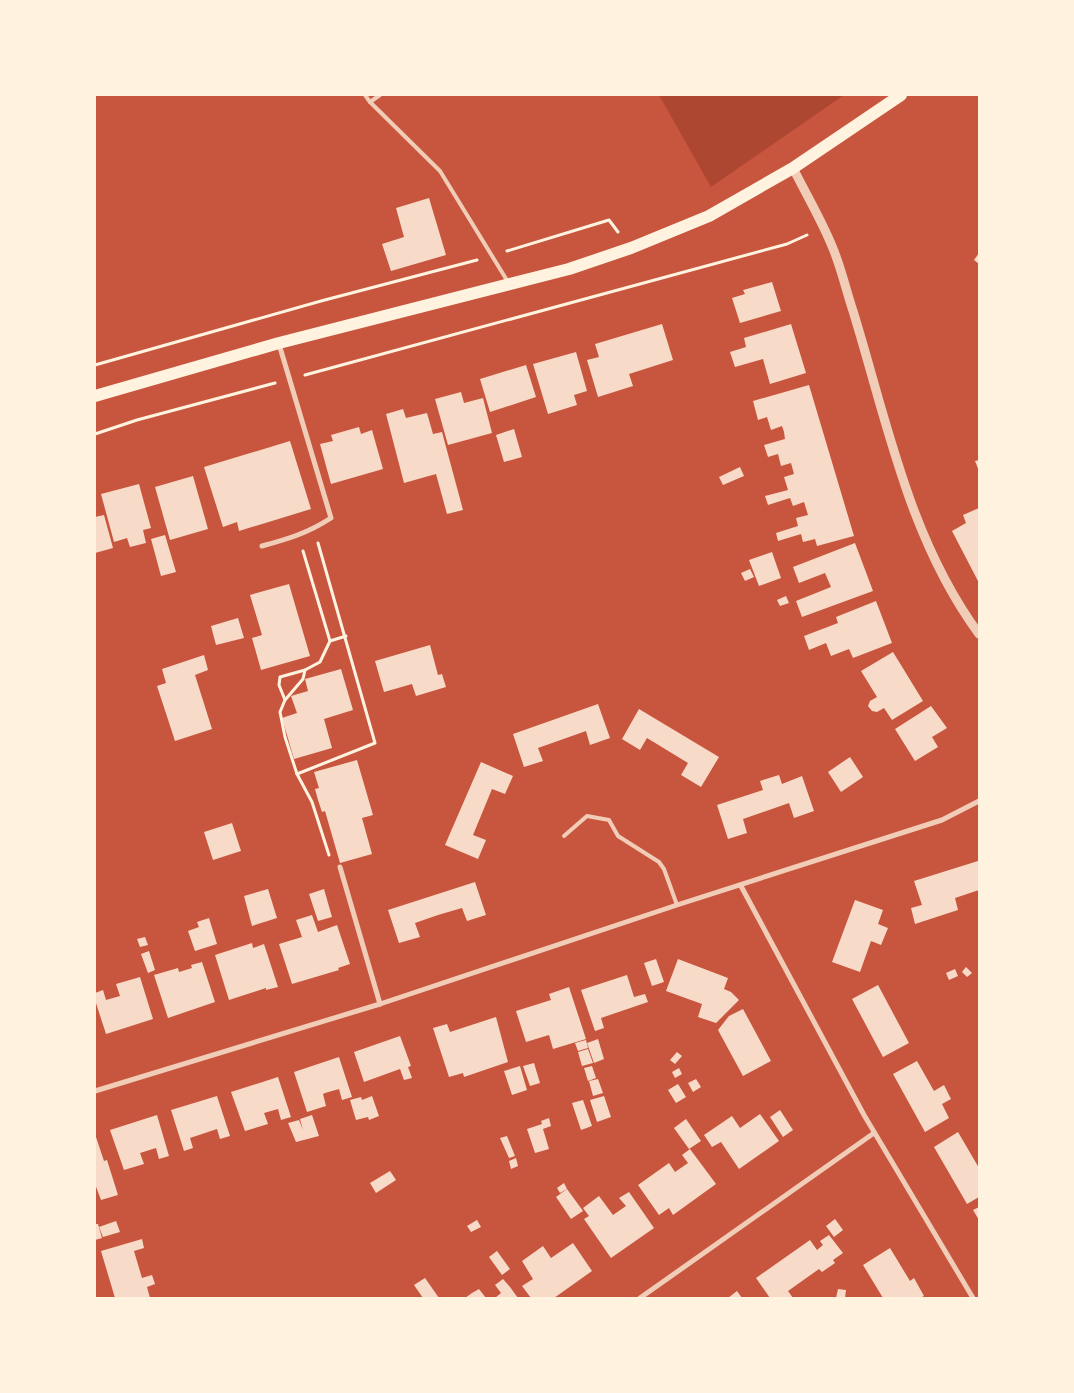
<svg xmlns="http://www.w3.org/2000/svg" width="1074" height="1393" font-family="'Public Sans',sans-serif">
<rect width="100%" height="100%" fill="#c8553d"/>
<polygon fill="#ae4732" points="659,95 844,95 711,187"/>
<g fill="#f7dbc8">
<polygon points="429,198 446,255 391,271 382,244 404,237 396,208"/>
<polygon points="979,253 979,264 974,260"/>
<polygon points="772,282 781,311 740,323 732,298 745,294 743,290"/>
<polygon points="662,324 673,360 629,374 633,386 598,397 587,360 599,357 595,344"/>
<polygon points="791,324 806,373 770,384 763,359 735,367 730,352 746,347 744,338"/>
<polygon points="576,352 587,391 574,395 577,405 548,414 533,364"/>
<polygon points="526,365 536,397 490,412 480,379"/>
<polygon points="809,385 854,536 817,546 815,539 803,542 801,534 778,541 776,533 798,526 796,518 808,515 804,502 793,506 790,498 768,505 765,496 788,490 784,477 794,474 791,463 781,466 778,454 768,457 764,445 785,439 784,432 782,426 771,430 767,417 758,420 753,401"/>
<polygon points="461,392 464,403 483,398 492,433 448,445 435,399"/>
<polygon points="403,409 406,418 427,413 433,434 442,432 463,510 447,514 436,474 404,483 386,414"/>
<polygon points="359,427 361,434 372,430 383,469 331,484 320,444 333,441 331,435"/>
<polygon points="514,429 522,457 504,462 496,435"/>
<polygon points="290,441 311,509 239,531 237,522 223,527 204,467"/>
<polygon points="979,460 979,471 975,461"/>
<polygon points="740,467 744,476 723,485 719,477"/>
<polygon points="193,476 208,529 170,540 155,487"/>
<polygon points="139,484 151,528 143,530 146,543 130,547 127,538 114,542 101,494"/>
<polygon points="979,508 979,583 952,531 966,523 963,515"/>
<polygon points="104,515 113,548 95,553 95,517"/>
<polygon points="165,535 176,572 161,576 151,539"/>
<polygon points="855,543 873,591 802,617 796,601 831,587 825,573 799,583 793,567"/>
<polygon points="772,552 781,578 759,586 749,560"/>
<polygon points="750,569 754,577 745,581 741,573"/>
<polygon points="289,584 310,656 261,670 252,638 262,635 250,595"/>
<polygon points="786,596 789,603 780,606 777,600"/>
<polygon points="876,601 892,643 853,658 849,649 831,656 826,643 809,650 804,636 838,623 836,617"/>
<polygon points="238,618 244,638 216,645 211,626"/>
<polygon points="430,645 438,675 442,674 446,687 416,696 412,684 384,692 375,661"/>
<polygon points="893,652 923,701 892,720 884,708 877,712 872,711 868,706 870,701 877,697 861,671"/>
<polygon points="204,655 208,670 195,675 212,729 175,741 157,686 166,683 162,669"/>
<polygon points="341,669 353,710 324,719 332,748 294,759 282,718 297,713 291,696 308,691 305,679"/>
<polygon points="598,704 610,738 590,745 586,731 538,748 543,761 524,767 513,734"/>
<polygon points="931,706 947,728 932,737 938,747 915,761 895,729"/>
<polygon points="639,709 719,757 701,787 681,775 688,763 647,738 640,750 622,739"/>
<polygon points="850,757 863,777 841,792 828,772"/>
<polygon points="357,760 373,815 362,818 372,854 340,863 325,811 322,812 318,800 315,789 319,788 314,772"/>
<polygon points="481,762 513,776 505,794 492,789 473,835 486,840 478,859 445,845"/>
<polygon points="779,775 782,784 802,776 814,811 794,818 789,803 743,819 747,833 728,839 717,805 763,790 760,781"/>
<polygon points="232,823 241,851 213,860 204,832"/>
<polygon points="978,861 979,890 955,898 958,910 915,924 911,908 922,905 914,881"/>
<polygon points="475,882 486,915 467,921 462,908 438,915 415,923 420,937 399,943 388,910"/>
<polygon points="268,889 277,918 252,926 244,896"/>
<polygon points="324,889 332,917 318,921 309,894"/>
<polygon points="855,900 883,910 878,924 888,928 881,945 871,941 860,972 832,962"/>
<polygon points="312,915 318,932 337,925 350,964 338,968 339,970 292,984 279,944 302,937 296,920"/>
<polygon points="209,918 217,944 195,951 188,931 199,927 197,922"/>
<polygon points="145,937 148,945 140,947 137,939"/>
<polygon points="252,943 253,948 264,944 278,987 266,990 266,988 229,1000 215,955"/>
<polygon points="149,951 155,970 148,973 141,954"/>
<polygon points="656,959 664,982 652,986 644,963"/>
<polygon points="678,959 728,978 724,989 731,992 739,1000 716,1023 698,1017 702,1004 666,991"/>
<polygon points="202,962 215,1002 168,1018 154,975 178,968 179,972 192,968 191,965"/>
<polygon points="966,967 972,973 967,977 962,972"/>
<polygon points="955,969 958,976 949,980 946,973"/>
<polygon points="627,975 634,997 645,994 648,1002 601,1018 604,1028 595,1031 581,990"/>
<polygon points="140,977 153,1019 106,1034 95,1000 95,993 103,990 106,1000 120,996 116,984"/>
<polygon points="878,985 909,1043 883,1057 852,999"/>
<polygon points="569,987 586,1039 553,1049 549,1035 526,1042 516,1011 551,1000 549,994"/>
<polygon points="743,1009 771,1061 743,1076 718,1030 729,1016"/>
<polygon points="496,1017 508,1062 464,1077 463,1073 449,1077 433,1028 447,1024 450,1032"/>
<polygon points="400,1036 411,1066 408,1067 412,1078 404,1080 400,1069 364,1082 354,1052"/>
<polygon points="598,1039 604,1059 594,1063 587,1043"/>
<polygon points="586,1040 588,1048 578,1051 575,1043"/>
<polygon points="588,1049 593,1063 582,1066 578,1052"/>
<polygon points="677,1052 682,1056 675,1064 670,1060"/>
<polygon points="339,1057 352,1097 342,1100 339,1089 325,1093 323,1094 326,1106 307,1112 294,1072"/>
<polygon points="917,1061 934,1091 944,1085 951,1099 942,1104 949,1118 925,1132 893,1074"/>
<polygon points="534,1063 540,1083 530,1086 523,1066"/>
<polygon points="520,1066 527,1090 512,1095 504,1071"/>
<polygon points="592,1066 596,1078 588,1081 584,1068"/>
<polygon points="679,1068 682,1074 675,1078 672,1072"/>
<polygon points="278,1077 291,1117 281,1120 278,1109 264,1113 268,1124 245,1131 231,1092"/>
<polygon points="598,1079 603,1093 593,1096 589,1081"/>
<polygon points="696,1079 701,1087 693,1092 688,1083"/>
<polygon points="678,1084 686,1097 676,1103 668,1090"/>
<polygon points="217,1096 230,1136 220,1139 217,1129 190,1138 193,1148 184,1151 171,1110"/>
<polygon points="372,1096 379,1116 369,1120 368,1117 356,1120 350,1100 361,1097 362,1100"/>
<polygon points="604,1096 611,1117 597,1122 590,1100"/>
<polygon points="583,1100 592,1126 581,1130 572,1103"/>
<polygon points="780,1110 793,1130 783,1137 770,1117"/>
<polygon points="760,1114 779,1141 739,1169 721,1142 712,1147 704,1135 732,1116 740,1128"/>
<polygon points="157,1115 169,1156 159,1159 156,1148 140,1153 144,1164 124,1170 110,1130"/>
<polygon points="312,1115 319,1136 296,1142 288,1123 299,1120 303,1130 300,1119"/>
<polygon points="549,1118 551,1126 543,1129 549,1149 535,1153 527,1129 542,1124 541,1121"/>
<polygon points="686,1119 701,1141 689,1149 674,1128"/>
<polygon points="958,1132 979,1168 979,1197 967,1204 934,1147"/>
<polygon points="95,1134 104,1161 107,1160 118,1195 101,1200 95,1184"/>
<polygon points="507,1136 515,1156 509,1158 500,1138"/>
<polygon points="690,1149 716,1184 673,1215 669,1208 659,1215 638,1185 669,1163 675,1172 688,1163 682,1155"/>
<polygon points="516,1158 518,1166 511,1169 509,1161"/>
<polygon points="390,1171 396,1180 376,1193 370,1183"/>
<polygon points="564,1183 567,1189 560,1193 557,1188"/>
<polygon points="567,1189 583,1211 571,1219 556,1197"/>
<polygon points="629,1192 654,1228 611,1258 584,1219 589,1216 583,1208 599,1196 613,1215 626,1206 619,1198"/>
<polygon points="979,1207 979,1220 973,1210"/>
<polygon points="835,1219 843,1230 834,1237 826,1226"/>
<polygon points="477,1220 481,1227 471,1232 467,1226"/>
<polygon points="116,1221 120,1232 103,1237 99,1227"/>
<polygon points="95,1224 98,1224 102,1238 95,1240"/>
<polygon points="829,1235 843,1253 833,1260 835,1263 822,1272 819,1269 788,1291 793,1298 770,1298 756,1278 810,1240 817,1250 823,1245 820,1241"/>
<polygon points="142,1239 144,1248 134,1251 142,1278 152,1275 155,1284 147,1287 150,1298 115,1298 101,1251"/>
<polygon points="573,1243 592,1271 554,1298 531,1298 522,1286 533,1279 522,1261 543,1246 551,1258"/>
<polygon points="890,1248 910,1281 914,1278 924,1296 920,1298 883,1298 863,1265"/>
<polygon points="497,1251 510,1269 502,1275 489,1257"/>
<polygon points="425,1278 439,1298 423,1298 414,1285"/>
<polygon points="503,1279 510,1287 518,1298 495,1298 501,1293 495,1285"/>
<polygon points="479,1289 486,1298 465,1298 472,1293"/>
<polygon points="838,1289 846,1290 845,1298 836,1298"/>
<polygon points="737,1291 742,1298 728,1298"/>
</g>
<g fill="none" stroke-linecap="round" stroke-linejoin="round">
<g stroke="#fff3e0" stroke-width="3">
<polyline points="507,251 609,220 618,232"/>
<polyline points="95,365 321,301 477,260"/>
<polyline points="305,375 787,244 807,235"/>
<polyline points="95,434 137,420 275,383"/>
<polyline points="303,551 330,641"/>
<polyline points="305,670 280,677 279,685 285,700 280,712 285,737 297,774 312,802 329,855"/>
<polyline points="285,700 303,679 305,670 320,662 330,641 346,636"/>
<polyline points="297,774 375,743 318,543"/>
</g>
<g stroke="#f1ccb7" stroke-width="4">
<polyline points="365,95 370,102 440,171 508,282"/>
<polyline points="370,102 380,95"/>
<polyline points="564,836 587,816 609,820 618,836 659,862 664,869 677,905"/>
</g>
<g stroke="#f1ccb7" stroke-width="5">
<path d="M 262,546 C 288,539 308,533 331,518 L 279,344"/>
<polyline points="340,867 380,1004"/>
<polyline points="741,886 864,1115 973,1298"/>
<polyline points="95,1091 380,1004 677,905 942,820 979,801"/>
<polyline points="640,1298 874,1133"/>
</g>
<path stroke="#f1ccb7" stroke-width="9" d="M 793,168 C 806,194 821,219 832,246 C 841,267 846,290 853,311 C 887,421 909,539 979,634"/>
<polyline stroke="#fff3e0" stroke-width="12" points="95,396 279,343 569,269 631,248 709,216 793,168 901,95"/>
</g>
<rect width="1074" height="1393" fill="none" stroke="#fff3e0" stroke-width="192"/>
</svg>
